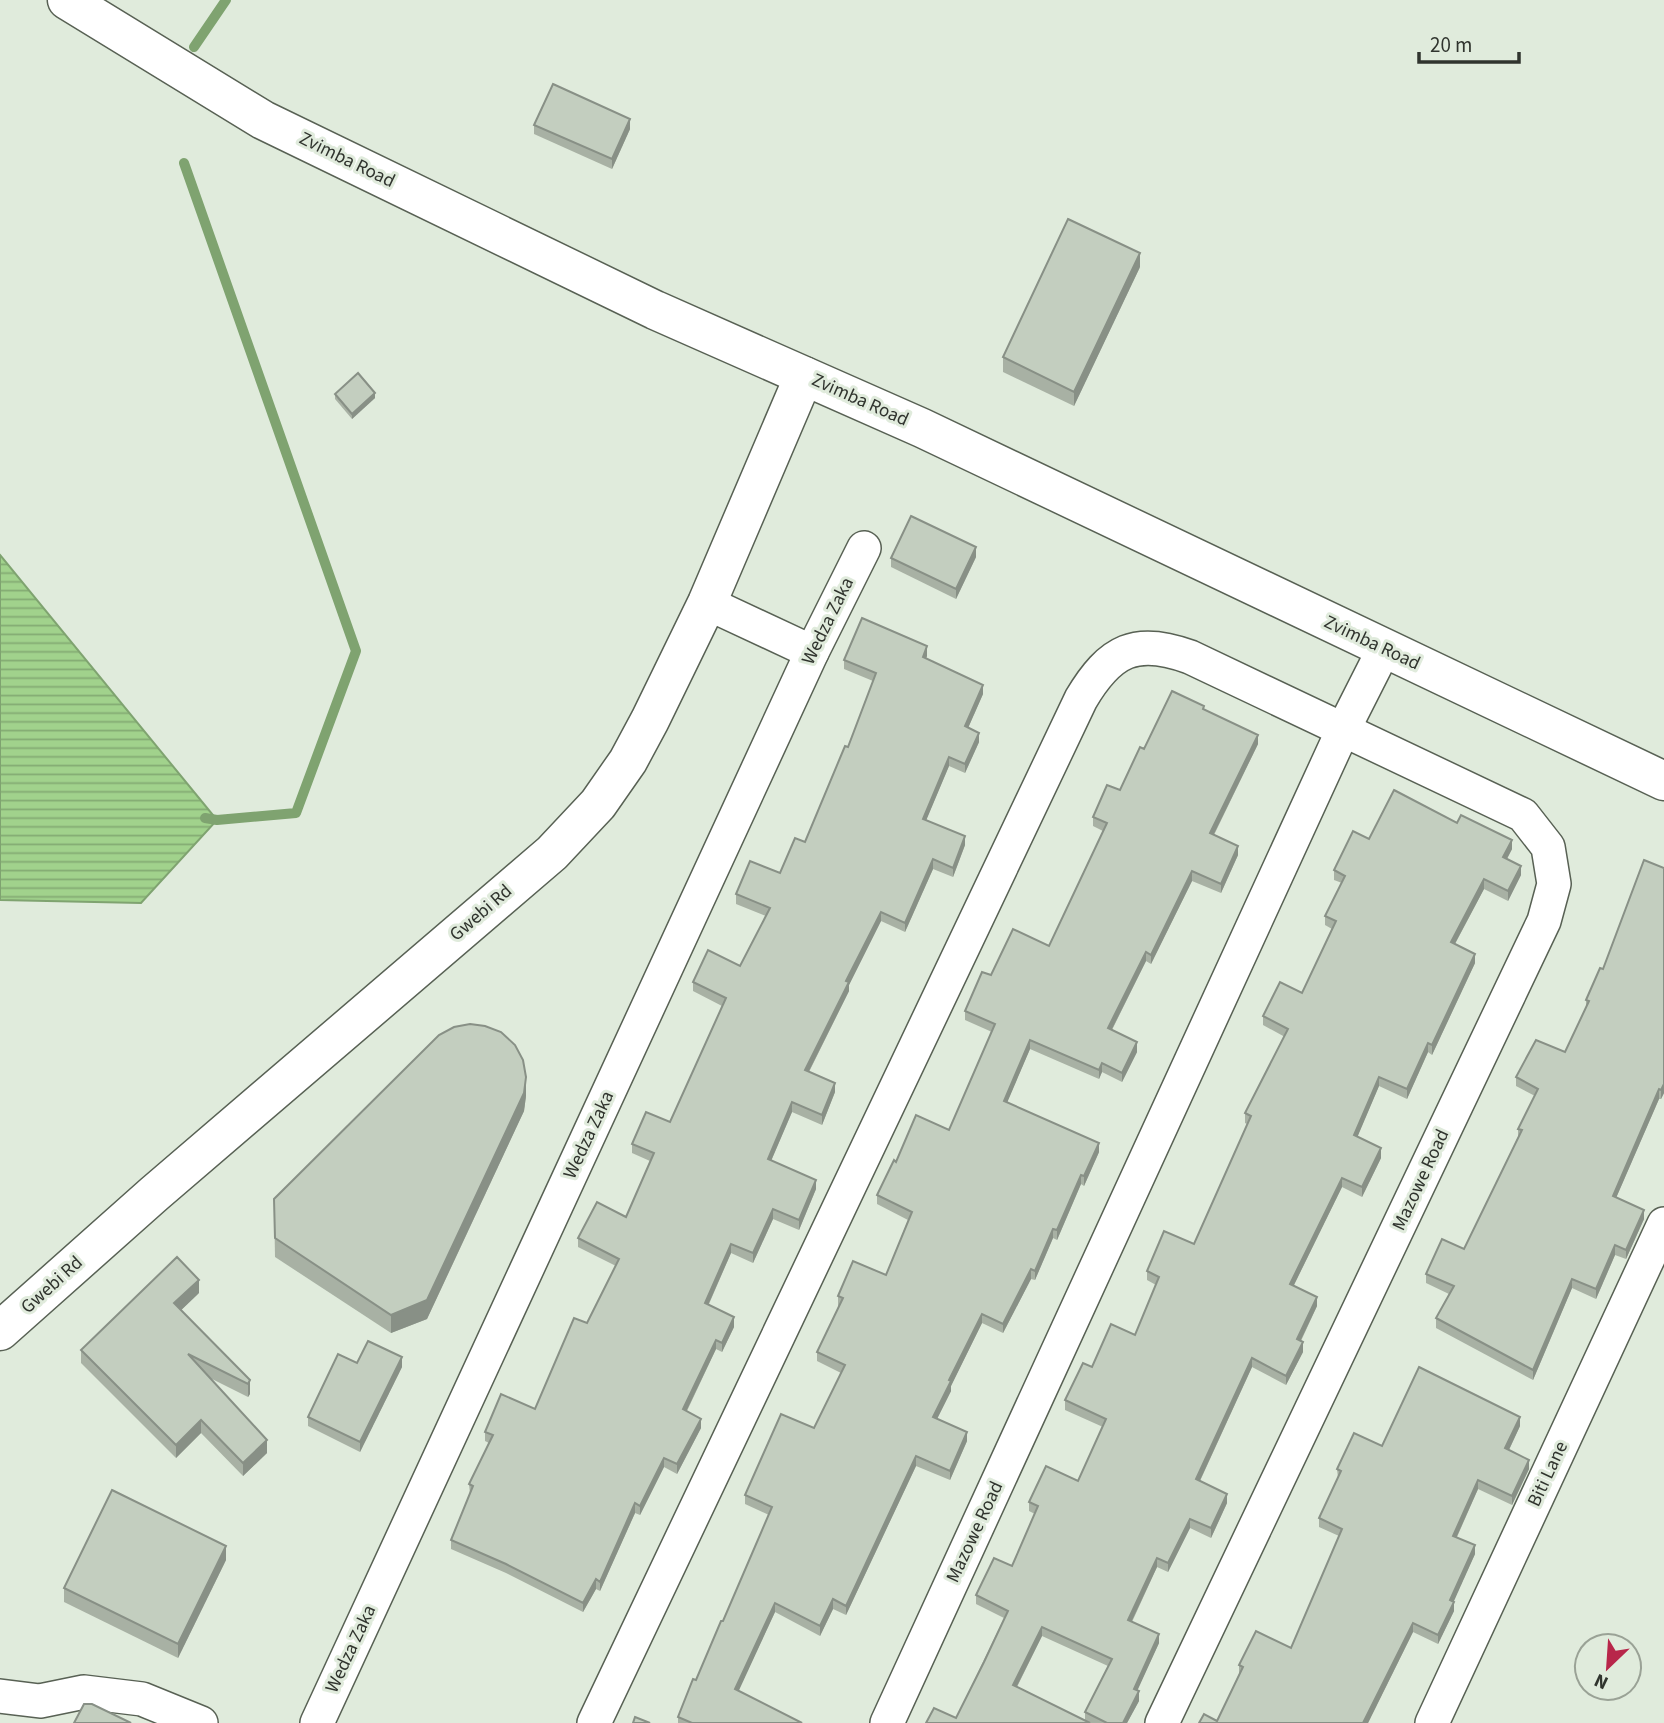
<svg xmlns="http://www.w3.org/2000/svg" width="1664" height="1723" font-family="'Source Sans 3',sans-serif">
<defs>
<pattern id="water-rules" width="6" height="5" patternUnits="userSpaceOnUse" patternTransform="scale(1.75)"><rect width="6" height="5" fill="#a1d28c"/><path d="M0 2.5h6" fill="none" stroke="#84ab73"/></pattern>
</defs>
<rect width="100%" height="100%" fill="#e0ebdc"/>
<polygon fill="url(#water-rules)" stroke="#7fa370" stroke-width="2" points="0,555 217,820 141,903 0,900"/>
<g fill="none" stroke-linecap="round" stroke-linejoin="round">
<g stroke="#7fa370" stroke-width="10">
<polyline points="194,47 226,0"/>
<polyline points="184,163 356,651 296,813 217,820 205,818"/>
</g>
<g stroke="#586154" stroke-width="36">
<g id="street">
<polyline points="707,603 812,652"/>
<polyline points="0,1696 40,1701 84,1692 142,1699 201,1723"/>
<polyline points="317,1723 812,652 864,548"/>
<path d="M 594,1723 L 1081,699 C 1110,650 1136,637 1190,657 L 1523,815 L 1548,847 L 1554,884 L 1544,921 L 1162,1723"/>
<polyline points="887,1723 1343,730 1384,649"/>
<polyline points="1432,1723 1664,1224"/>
</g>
</g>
<g stroke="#586154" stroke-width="41">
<g id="secondary">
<polyline points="67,0 263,120 655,310 922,428 1664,781"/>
<polyline points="0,1331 154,1194 552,853 598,804 628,761 650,720 707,603 804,376"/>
</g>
</g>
<use href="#street" stroke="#fff" stroke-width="33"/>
<use href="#secondary" stroke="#fff" stroke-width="38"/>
</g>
<g fill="#a8b1a4" fill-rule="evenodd">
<polygon points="534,125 630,129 612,169 534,134"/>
<polygon points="1140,267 1074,406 1003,372 1003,357"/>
<polygon points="335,394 375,398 352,419 335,399"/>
<polygon points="976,557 956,599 891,567 891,558"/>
<polygon points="927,656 926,658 983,694 968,728 979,742 965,773 949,766 926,820 965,845 953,877 933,869 905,932 881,921 849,985 849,991 809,1072 835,1092 822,1125 792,1112 771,1161 816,1189 799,1230 773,1219 753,1263 731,1253 709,1304 734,1327 722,1352 716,1349 687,1411 701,1428 677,1474 664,1467 640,1515 635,1513 600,1591 596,1589 583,1612 506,1573 451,1549 451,1540 470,1494 469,1484 489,1443 485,1441 485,1432 535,1409 587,1323 616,1266 578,1247 578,1238 626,1217 650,1161 632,1153 632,1144 670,1122 722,1006 693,991 693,982 740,966 766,916 736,904 736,894 780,873 805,842 848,747 873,681 844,669 844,660"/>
<polygon points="1204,709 1258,744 1214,835 1238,855 1221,893 1192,881 1151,964 1146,961 1112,1030 1137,1052 1122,1082 1102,1072 1099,1079 1030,1049 1007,1102 1099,1152 1084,1186 1081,1184 1057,1240 1053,1238 1035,1280 1031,1279 1003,1333 982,1323 951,1386 951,1391 937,1419 967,1441 950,1480 916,1466 846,1615 833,1609 820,1636 775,1612 738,1691 802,1723 678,1723 678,1717 723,1621 769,1515 745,1504 745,1495 814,1428 841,1373 817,1361 817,1352 839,1306 838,1306 838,1296 886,1275 908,1220 877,1204 877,1195 896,1162 949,1130 992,1032 965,1020 965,1011 991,975 1049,946 1103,831 1093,826 1093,817 1120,790 1144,749"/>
<path d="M 1457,823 L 1512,849 L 1507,859 L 1521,875 L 1508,901 L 1484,889 L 1455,944 L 1475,963 L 1432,1055 L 1428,1052 L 1407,1099 L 1379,1086 L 1357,1137 L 1381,1158 L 1362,1197 L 1342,1187 L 1294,1285 L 1317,1306 L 1301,1341 L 1303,1352 L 1286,1385 L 1252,1367 L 1200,1481 L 1227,1503 L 1211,1538 L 1190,1528 L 1168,1572 L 1157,1567 L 1132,1622 L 1159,1643 L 1137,1690 L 1139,1701 L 1127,1723 L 926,1723 L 956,1718 L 1004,1618 L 976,1604 L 976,1595 L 1012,1566 L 1035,1514 L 1029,1511 L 1029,1502 L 1078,1481 L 1103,1427 L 1065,1410 L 1065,1400 L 1092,1367 L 1135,1335 L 1156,1285 L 1147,1280 L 1147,1271 L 1194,1244 L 1247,1124 L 1245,1123 L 1245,1113 L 1285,1037 L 1263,1025 L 1263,1016 L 1302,993 L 1332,929 L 1325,925 L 1325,916 L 1342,883 L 1334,880 L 1334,870 L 1369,839 ZM 1042,1636 L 1108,1666 L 1085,1712 L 1085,1721 L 1017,1687 Z"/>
<polygon points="1664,868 1664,1093 1661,1099 1659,1099 1616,1198 1644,1219 1626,1259 1615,1255 1596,1299 1572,1288 1533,1380 1436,1328 1436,1318 1449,1294 1426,1283 1426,1274 1464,1249 1518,1137 1518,1129 1535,1096 1516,1086 1516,1077 1565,1052 1586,1007 1586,1000"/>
<polygon points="526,1096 524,1111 427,1319 391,1333 275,1257 274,1199"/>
<polygon points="199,1293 181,1310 250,1380 250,1394 248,1397 210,1378 267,1453 243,1476 201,1433 176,1458 81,1363 81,1350"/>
<polygon points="357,1363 402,1367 360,1452 308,1426 308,1417"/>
<polygon points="1520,1426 1509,1450 1529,1469 1512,1505 1478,1489 1457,1537 1475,1554 1453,1602 1454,1611 1438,1644 1413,1632 1368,1723 1199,1723 1217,1721 1239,1674 1239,1665 1291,1648 1339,1536 1319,1527 1319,1518 1338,1478 1337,1469 1382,1446"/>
<polygon points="226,1560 178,1658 64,1602 64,1588"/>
</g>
<g fill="#889086">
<polygon points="630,119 630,129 612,169 612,159"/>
<polygon points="1140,253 1140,267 1074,406 1074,392"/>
<polygon points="375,393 375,398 352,419 352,414"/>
<polygon points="976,547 976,557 956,599 956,589"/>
<polygon points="927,646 927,656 923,666 923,657"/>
<polygon points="983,685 983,694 965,735 965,726"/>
<polygon points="979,733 979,742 965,773 965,764"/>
<polygon points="1258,735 1258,744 1210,842 1210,833"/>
<polygon points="949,757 949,766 923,828 923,819"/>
<polygon points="965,836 965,845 953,877 953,868"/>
<polygon points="1512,840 1512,849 1503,866 1503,857"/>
<polygon points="1238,846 1238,855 1221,893 1221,884"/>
<polygon points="933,859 933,869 905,932 905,923"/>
<polygon points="1521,866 1521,875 1508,901 1508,891"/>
<polygon points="1192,871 1192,881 1151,964 1151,955"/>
<polygon points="1484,879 1484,889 1451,951 1451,942"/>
<polygon points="881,912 881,921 849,985 849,991 805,1079 805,1070 846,981"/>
<polygon points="1146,952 1146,961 1108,1037 1108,1028"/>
<polygon points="1475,954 1475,963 1432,1055 1432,1045"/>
<polygon points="1030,1040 1030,1049 1004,1110 1004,1101"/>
<polygon points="1137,1042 1137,1052 1122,1082 1122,1073"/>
<polygon points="1428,1043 1428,1052 1407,1099 1407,1089"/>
<polygon points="1102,1063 1102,1072 1099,1079 1099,1070"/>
<polygon points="526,1077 526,1096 524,1111 427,1319 391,1333 391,1315"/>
<polygon points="1379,1077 1379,1086 1354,1145 1354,1135"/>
<polygon points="835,1083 835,1092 822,1125 822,1115"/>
<polygon points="1664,1084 1664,1093 1661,1099 1661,1090"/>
<polygon points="1659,1089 1659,1099 1613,1205 1613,1196"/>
<polygon points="792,1102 792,1112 768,1168 768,1159"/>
<polygon points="1099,1143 1099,1152 1084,1186 1084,1176"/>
<polygon points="1381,1148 1381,1158 1362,1197 1362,1187"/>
<polygon points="1081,1175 1081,1184 1057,1240 1057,1230"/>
<polygon points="1342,1178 1342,1187 1290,1293 1290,1284"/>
<polygon points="816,1180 816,1189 799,1230 799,1220"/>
<polygon points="773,1209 773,1219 753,1263 753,1253"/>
<polygon points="1644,1210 1644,1219 1626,1259 1626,1250"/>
<polygon points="1053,1229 1053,1238 1035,1280 1035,1271"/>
<polygon points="731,1244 731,1253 705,1312 705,1303"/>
<polygon points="1615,1245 1615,1255 1596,1299 1596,1289"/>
<polygon points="1031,1269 1031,1279 1003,1333 1003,1324"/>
<polygon points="1572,1279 1572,1288 1533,1380 1533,1370"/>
<polygon points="199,1280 199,1293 174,1317 174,1303"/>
<polygon points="1317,1297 1317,1306 1297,1348 1297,1339"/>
<polygon points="982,1314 982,1323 951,1386 951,1391 933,1427 933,1417 949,1380"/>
<polygon points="734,1317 734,1327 722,1352 722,1343"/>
<polygon points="716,1340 716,1349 683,1418 683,1409"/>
<polygon points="1303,1342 1303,1352 1286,1385 1286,1376"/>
<polygon points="402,1357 402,1367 360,1452 360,1442"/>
<polygon points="1252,1358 1252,1367 1196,1489 1196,1479"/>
<polygon points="250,1380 250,1394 248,1397 248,1384"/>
<polygon points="1520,1417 1520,1426 1505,1458 1505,1448"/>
<polygon points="701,1419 701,1428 677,1474 677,1464"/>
<polygon points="201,1420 201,1433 176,1458 176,1445"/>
<polygon points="967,1432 967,1441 950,1480 950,1471"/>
<polygon points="267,1440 267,1453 243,1476 243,1463"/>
<polygon points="916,1456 916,1466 846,1615 846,1606"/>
<polygon points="664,1458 664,1467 640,1515 640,1506"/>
<polygon points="1529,1460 1529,1469 1512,1505 1512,1496"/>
<polygon points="1478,1480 1478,1489 1453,1545 1453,1536"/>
<polygon points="1227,1494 1227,1503 1211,1538 1211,1528"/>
<polygon points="635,1503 635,1513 600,1591 600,1582"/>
<polygon points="1190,1519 1190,1528 1168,1572 1168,1563"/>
<polygon points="1475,1545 1475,1554 1450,1610 1450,1600"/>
<polygon points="226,1546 226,1560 178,1658 178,1644"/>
<polygon points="1157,1558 1157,1567 1128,1629 1128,1620"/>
<polygon points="596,1579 596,1589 583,1612 583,1603"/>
<polygon points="833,1599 833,1609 820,1636 820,1626"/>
<polygon points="1454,1602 1454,1611 1438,1644 1438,1635"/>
<polygon points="775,1603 775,1612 735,1699 735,1689"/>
<polygon points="1413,1623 1413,1632 1368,1723 1363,1723"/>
<polygon points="1042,1627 1042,1636 1013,1694 1013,1685"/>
<polygon points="1159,1634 1159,1643 1134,1698 1134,1689"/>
<polygon points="1139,1691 1139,1701 1127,1723 1123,1723"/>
</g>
<g fill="#c3cebf" stroke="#889086" stroke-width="2">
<polygon points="553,84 630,119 612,159 534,125"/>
<polygon points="1068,219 1140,253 1074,392 1003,357"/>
<polygon points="358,373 375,393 352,414 335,394"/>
<polygon points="911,516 976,547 956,589 891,558"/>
<polygon points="862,618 927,646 923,657 983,685 965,726 979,733 965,764 949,757 923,819 965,836 953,868 933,859 905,923 881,912 846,981 849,982 805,1070 835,1083 822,1115 792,1102 768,1159 816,1180 799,1220 773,1209 753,1253 731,1244 705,1303 734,1317 722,1343 716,1340 683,1409 701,1419 677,1464 664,1458 640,1506 635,1503 600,1582 596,1579 583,1603 506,1564 451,1540 473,1486 469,1484 493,1435 485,1432 501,1394 535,1409 574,1318 587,1323 619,1259 578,1238 597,1202 626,1217 654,1153 632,1144 646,1112 670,1122 726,998 693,982 708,950 740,966 770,908 736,894 750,861 780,873 795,838 805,842 845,746 848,747 876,673 844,660"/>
<polygon points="1172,691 1204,706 1203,709 1258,735 1210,833 1238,846 1221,884 1192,871 1151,955 1146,952 1108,1028 1137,1042 1122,1073 1102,1063 1099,1070 1030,1040 1004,1101 1099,1143 1084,1176 1081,1175 1057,1230 1053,1229 1035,1271 1031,1269 1003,1324 982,1314 949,1380 951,1381 933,1417 967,1432 950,1471 916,1456 846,1606 833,1599 820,1626 775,1603 735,1689 802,1723 692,1723 678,1717 693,1679 696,1680 721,1621 723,1621 772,1507 745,1495 781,1414 814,1428 845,1365 817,1352 843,1298 838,1296 853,1261 886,1275 912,1212 877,1195 894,1160 896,1162 916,1115 949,1130 995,1024 965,1011 982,972 991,975 1013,929 1049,946 1107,823 1093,817 1107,785 1120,790 1140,747 1144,749"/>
<polygon points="1394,790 1457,823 1461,815 1512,840 1503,857 1521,866 1508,891 1484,879 1451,942 1475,954 1432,1045 1428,1043 1407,1089 1379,1077 1354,1135 1381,1148 1362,1187 1342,1178 1290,1284 1317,1297 1297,1339 1303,1342 1286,1376 1252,1358 1196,1479 1227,1494 1211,1528 1190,1519 1168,1563 1157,1558 1128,1620 1159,1634 1134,1689 1139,1691 1123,1723 1107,1723 1085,1712 1112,1659 1042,1627 1013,1685 1090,1723 926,1723 934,1708 956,1718 984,1662 1008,1611 976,1595 994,1558 1012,1566 1038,1506 1029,1502 1046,1466 1078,1481 1106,1419 1065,1400 1083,1363 1092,1367 1111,1324 1135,1335 1159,1277 1147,1271 1164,1231 1194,1244 1251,1116 1245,1113 1288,1029 1263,1016 1280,982 1302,993 1336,921 1325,916 1345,876 1334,870 1353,831 1369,839"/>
<polygon points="1644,860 1664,868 1664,1084 1661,1090 1659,1089 1613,1196 1644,1210 1626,1250 1615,1245 1596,1289 1572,1279 1533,1370 1436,1318 1454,1286 1426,1274 1442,1239 1464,1249 1522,1130 1518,1129 1538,1089 1516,1077 1536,1040 1565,1052 1589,1001 1586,1000 1600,968 1603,969"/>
<polygon points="470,1024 485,1026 501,1032 515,1045 523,1060 526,1077 524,1093 427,1300 391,1315 275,1238 274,1199 439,1035 454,1027"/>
<polygon points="177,1257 199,1280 174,1303 250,1380 248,1384 188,1354 267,1440 243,1463 201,1420 176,1445 81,1350"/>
<polygon points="368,1341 402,1357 360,1442 308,1417 338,1354 357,1363"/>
<polygon points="1419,1367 1520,1417 1505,1448 1529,1460 1512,1496 1478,1480 1453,1536 1475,1545 1450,1600 1454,1602 1438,1635 1413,1623 1363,1723 1199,1723 1204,1714 1217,1721 1243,1667 1239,1665 1256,1631 1291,1648 1342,1529 1319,1518 1341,1471 1337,1469 1354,1433 1382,1446"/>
<polygon points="112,1490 226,1546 178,1644 64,1588"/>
<polygon points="84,1704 92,1704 131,1723 74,1723"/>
<polygon points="635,1717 650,1723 633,1723"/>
</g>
<g text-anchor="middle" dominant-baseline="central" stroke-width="6" stroke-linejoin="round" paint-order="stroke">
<g font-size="19" fill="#30342e" stroke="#e0ebdc">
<text transform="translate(347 160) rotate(26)">Zvimba Road</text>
<text transform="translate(860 400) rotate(24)">Zvimba Road</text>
<text transform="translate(828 621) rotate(-64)">Wedza Zaka</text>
<text transform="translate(1372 643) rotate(25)">Zvimba Road</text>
<text transform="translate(481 913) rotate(-41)">Gwebi Rd</text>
<text transform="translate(589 1135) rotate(-65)">Wedza Zaka</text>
<text transform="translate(1421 1180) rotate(-65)">Mazowe Road</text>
<text transform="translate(52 1285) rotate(-42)">Gwebi Rd</text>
<text transform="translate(1548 1474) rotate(-65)">Biti Lane</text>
<text transform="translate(975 1532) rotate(-65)">Mazowe Road</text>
<text transform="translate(351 1649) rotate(-65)">Wedza Zaka</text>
</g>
</g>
<g transform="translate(1608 1667) rotate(205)"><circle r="33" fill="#e0ebdc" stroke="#9aa296" stroke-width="2"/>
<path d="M0-5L12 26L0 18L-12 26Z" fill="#b8264a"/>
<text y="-10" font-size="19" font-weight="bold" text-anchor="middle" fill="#30342e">N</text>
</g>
<path d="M1419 52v10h100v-10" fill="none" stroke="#30342e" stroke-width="3.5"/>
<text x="1430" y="52" font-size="21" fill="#30342e" stroke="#e0ebdc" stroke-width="5" paint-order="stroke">20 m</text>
</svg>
